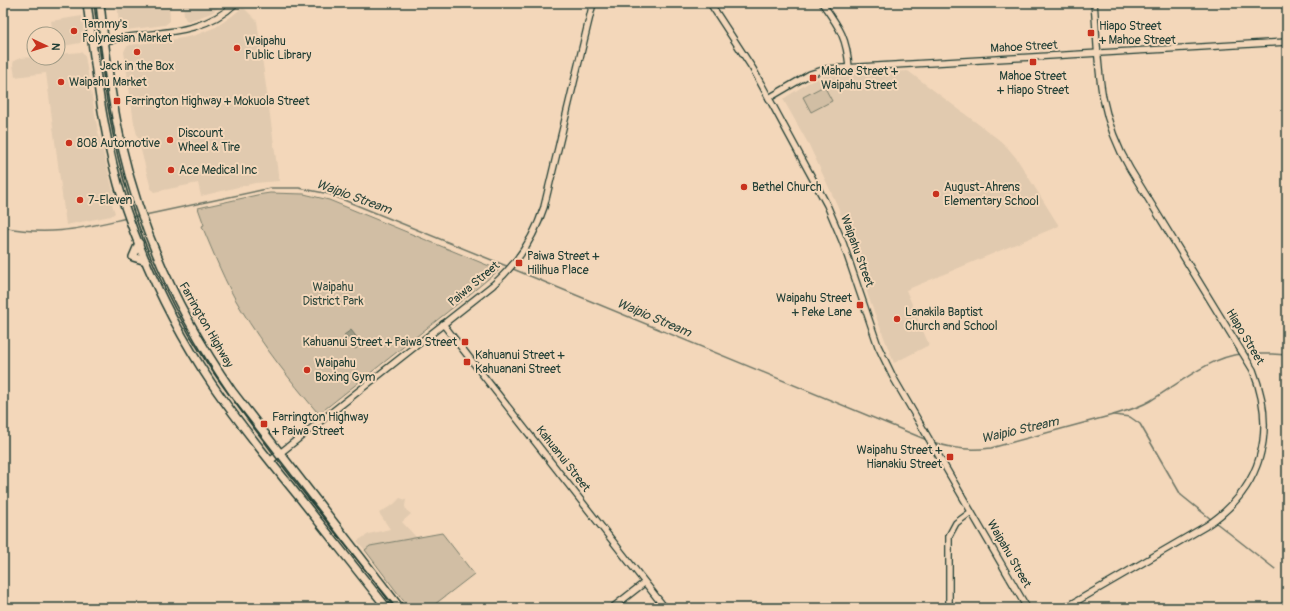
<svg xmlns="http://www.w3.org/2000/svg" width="1290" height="611" font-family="Pangolin,sans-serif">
<rect width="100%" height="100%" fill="#f3d7ba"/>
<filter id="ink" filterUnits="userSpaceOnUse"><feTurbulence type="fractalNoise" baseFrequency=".025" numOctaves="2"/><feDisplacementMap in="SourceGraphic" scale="8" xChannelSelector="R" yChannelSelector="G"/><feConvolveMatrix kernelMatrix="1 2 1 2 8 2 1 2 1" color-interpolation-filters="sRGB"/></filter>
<g filter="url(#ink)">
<g fill="#e1caaf">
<polygon points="117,3 169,3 170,21 165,25 126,30 123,29 119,24"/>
<polygon points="183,3 225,3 211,13 189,21 186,20 184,16"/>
<polygon points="243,7 257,21 279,181 255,183 201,196 198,183 154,192 151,189 134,123 124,52 126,47 130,45 183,38 196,35 216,27 232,16"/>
<polygon points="82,16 84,36 82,40 80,43 58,47 58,34 53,34 51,21"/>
<polygon points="81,52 85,56 98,132 115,198 111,201 115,213 111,216 66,225 46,73 15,77 13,64 14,61 20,58 34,57 34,58 58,58 58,54"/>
<polygon points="908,71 998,139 1007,147 1017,159 1059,226 906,290 929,345 894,363 871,304 838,207 809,145 783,99 808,83 824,76"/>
<polygon points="400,498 406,500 405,506 406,510 411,514 402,522 417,538 370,546 365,550 357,541 369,534 390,529 379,513 394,504"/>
</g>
<g fill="#d1bea4" stroke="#787e6c">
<polygon points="824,86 832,101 811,112 803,97"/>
<path d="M 270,193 L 304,194 L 329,200 L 499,270 L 470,294 L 320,413 L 317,412 C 290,380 263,346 241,309 C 225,283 214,254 202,226 L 204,225 L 198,208 L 257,195 Z"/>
<polygon points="442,533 474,574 430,608 409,608 365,550 370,546"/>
</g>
<polygon fill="#9f9b85" stroke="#6c7565" points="351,330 362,344 355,349 344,335"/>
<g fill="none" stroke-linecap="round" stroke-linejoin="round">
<g stroke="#6c7565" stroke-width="1.5">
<polyline points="145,215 271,188 299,188 329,194 509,267"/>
<polyline points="131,217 139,216"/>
<path d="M 3,227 C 50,237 82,228 127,218"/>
<polyline points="513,269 927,440"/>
<polyline points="1246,354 1272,354 1287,355"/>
<polyline points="1114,415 1130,417 1140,424 1181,495 1212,520"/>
<path d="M 933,442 C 952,449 970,451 991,448 L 1113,415 C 1126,411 1138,408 1150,401 C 1177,385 1211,356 1242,354"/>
<polyline points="1215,522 1275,569"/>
</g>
<g stroke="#1f3d34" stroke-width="8">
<g id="minor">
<polyline points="710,3 753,69 827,205 843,243 878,346 893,377 1027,608"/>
<path d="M 822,3 C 839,27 847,37 849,68"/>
<path d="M 93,44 C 142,29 197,41 236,3"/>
<polyline points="769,98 810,74 826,69 1287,42"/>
<polyline points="443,324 665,608"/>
<path d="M 270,461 L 493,285 C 518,263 534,238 544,207 L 593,3"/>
<polyline points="612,608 644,583"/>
<polyline points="949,608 949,536 956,523 971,512"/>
<path d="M 1065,608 L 1206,526 C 1262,489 1277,432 1253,370 L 1130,169 C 1117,147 1108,123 1103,98 C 1097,67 1097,35 1094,3"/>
</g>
</g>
<g stroke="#1f3d34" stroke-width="10">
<g id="major">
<path d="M 87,3 C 96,71 103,139 124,204 C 145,267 175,329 212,384 C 240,425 272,464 303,502 C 331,537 359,573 387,608"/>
<path d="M 100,3 C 105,51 111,99 122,147 C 142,234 181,317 232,391 L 400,608"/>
<polyline points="139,243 133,257 146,261"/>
</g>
</g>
<use href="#minor" stroke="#f3d7ba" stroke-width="5.5"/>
<use href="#major" stroke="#f3d7ba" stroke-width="7"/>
<path stroke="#1f3d34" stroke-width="1.5" d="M 94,3 C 102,71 110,139 131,204 C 149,260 175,314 207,363 C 228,395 252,425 275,456 C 314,507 355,557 396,608"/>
</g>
</g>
<g fill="#c8321e" stroke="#f3d7ba" stroke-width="1.5">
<circle cx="74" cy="31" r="4"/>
<rect x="1087" y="29" width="8" height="8" rx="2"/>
<circle cx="237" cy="48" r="4"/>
<circle cx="137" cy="52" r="4"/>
<rect x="1029" y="58" width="8" height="8" rx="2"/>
<rect x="809" y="74" width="8" height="8" rx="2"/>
<circle cx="61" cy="82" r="4"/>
<rect x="113" y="97" width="8" height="8" rx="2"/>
<circle cx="170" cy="140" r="4"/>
<circle cx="69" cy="143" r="4"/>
<circle cx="171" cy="170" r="4"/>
<circle cx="744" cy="187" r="4"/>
<circle cx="936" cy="194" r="4"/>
<circle cx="80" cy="200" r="4"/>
<rect x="515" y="259" width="8" height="8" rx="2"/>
<rect x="856" y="301" width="8" height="8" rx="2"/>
<circle cx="897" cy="319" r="4"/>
<rect x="461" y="338" width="8" height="8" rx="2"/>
<rect x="463" y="358" width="8" height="8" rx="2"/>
<circle cx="307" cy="370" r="4"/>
<rect x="260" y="420" width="8" height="8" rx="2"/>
<rect x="946" y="453" width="8" height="8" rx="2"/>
</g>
<g text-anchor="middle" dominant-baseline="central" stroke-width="4" stroke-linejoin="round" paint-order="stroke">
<g font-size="12" fill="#1f3d34" stroke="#f3d7ba" text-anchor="start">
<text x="82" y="24">Tammy's<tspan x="82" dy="14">Polynesian Market</tspan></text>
<text x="1099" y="26">Hiapo Street<tspan x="1099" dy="14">+ Mahoe Street</tspan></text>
<text x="245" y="41">Waipahu<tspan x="245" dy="14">Public Library</tspan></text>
<text x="137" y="66" text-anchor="middle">Jack in the Box</text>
<text x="821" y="71">Mahoe Street +<tspan x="821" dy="14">Waipahu Street</tspan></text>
<text x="1033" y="76" text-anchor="middle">Mahoe Street<tspan x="1033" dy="14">+ Hiapo Street</tspan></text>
<text x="69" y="82">Waipahu Market</text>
<text x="125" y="101">Farrington Highway + Mokuola Street</text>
<text x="178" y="133">Discount<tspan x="178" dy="14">Wheel &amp; Tire</tspan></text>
<text x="77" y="143">808 Automotive</text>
<text x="179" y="170">Ace Medical Inc</text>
<text x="752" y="187">Bethel Church</text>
<text x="944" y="187">August-Ahrens<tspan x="944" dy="14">Elementary School</tspan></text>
<text x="88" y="200">7-Eleven</text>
<text x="527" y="256">Paiwa Street +<tspan x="527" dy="14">Hilihua Place</tspan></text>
<text x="852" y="298" text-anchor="end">Waipahu Street<tspan x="852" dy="14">+ Peke Lane</tspan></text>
<text x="905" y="312">Lanakila Baptist<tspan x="905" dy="14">Church and School</tspan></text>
<text x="457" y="342" text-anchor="end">Kahuanui Street + Paiwa Street</text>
<text x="475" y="355">Kahuanui Street +<tspan x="475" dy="14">Kahuanani Street</tspan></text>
<text x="315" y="363">Waipahu<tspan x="315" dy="14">Boxing Gym</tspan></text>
<text x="272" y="417">Farrington Highway<tspan x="272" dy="14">+ Paiwa Street</tspan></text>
<text x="942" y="450" text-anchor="end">Waipahu Street +<tspan x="942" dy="14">Hianakiu Street</tspan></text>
</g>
<g font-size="12" fill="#1f3d34" stroke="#f3d7ba">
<text transform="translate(1024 47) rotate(-3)">Mahoe Street</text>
<text transform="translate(857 251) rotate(70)">Waipahu Street</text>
<text transform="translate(474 284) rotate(-40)">Paiwa Street</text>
<text transform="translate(206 325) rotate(60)">Farrington Highway</text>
<text transform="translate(1245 337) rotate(59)">Hiapo Street</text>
<text transform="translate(563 459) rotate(52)">Kahuanui Street</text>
<text transform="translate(1009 554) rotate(60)">Waipahu Street</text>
</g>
<g font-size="12" fill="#314a3f" stroke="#f3d7ba">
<text x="333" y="287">Waipahu<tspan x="333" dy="14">District Park</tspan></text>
</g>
<g font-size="13" font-style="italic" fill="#324b40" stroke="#f3d7ba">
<text transform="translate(354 197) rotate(20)">Waipio Stream</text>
<text transform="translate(654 318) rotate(23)">Waipio Stream</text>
<text transform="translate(1020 430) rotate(-13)">Waipio Stream</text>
</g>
</g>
<rect width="1290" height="611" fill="none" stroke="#f3d7ba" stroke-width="16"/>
<rect x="8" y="8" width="1274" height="595" fill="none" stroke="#1f3d34" stroke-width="1.5" filter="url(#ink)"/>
<g transform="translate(46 46) rotate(94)"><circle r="19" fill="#f3d7ba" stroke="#9e9984"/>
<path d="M0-3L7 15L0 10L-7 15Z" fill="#c8321e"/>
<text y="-6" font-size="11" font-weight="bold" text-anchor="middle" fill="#1f3d34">N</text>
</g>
</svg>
